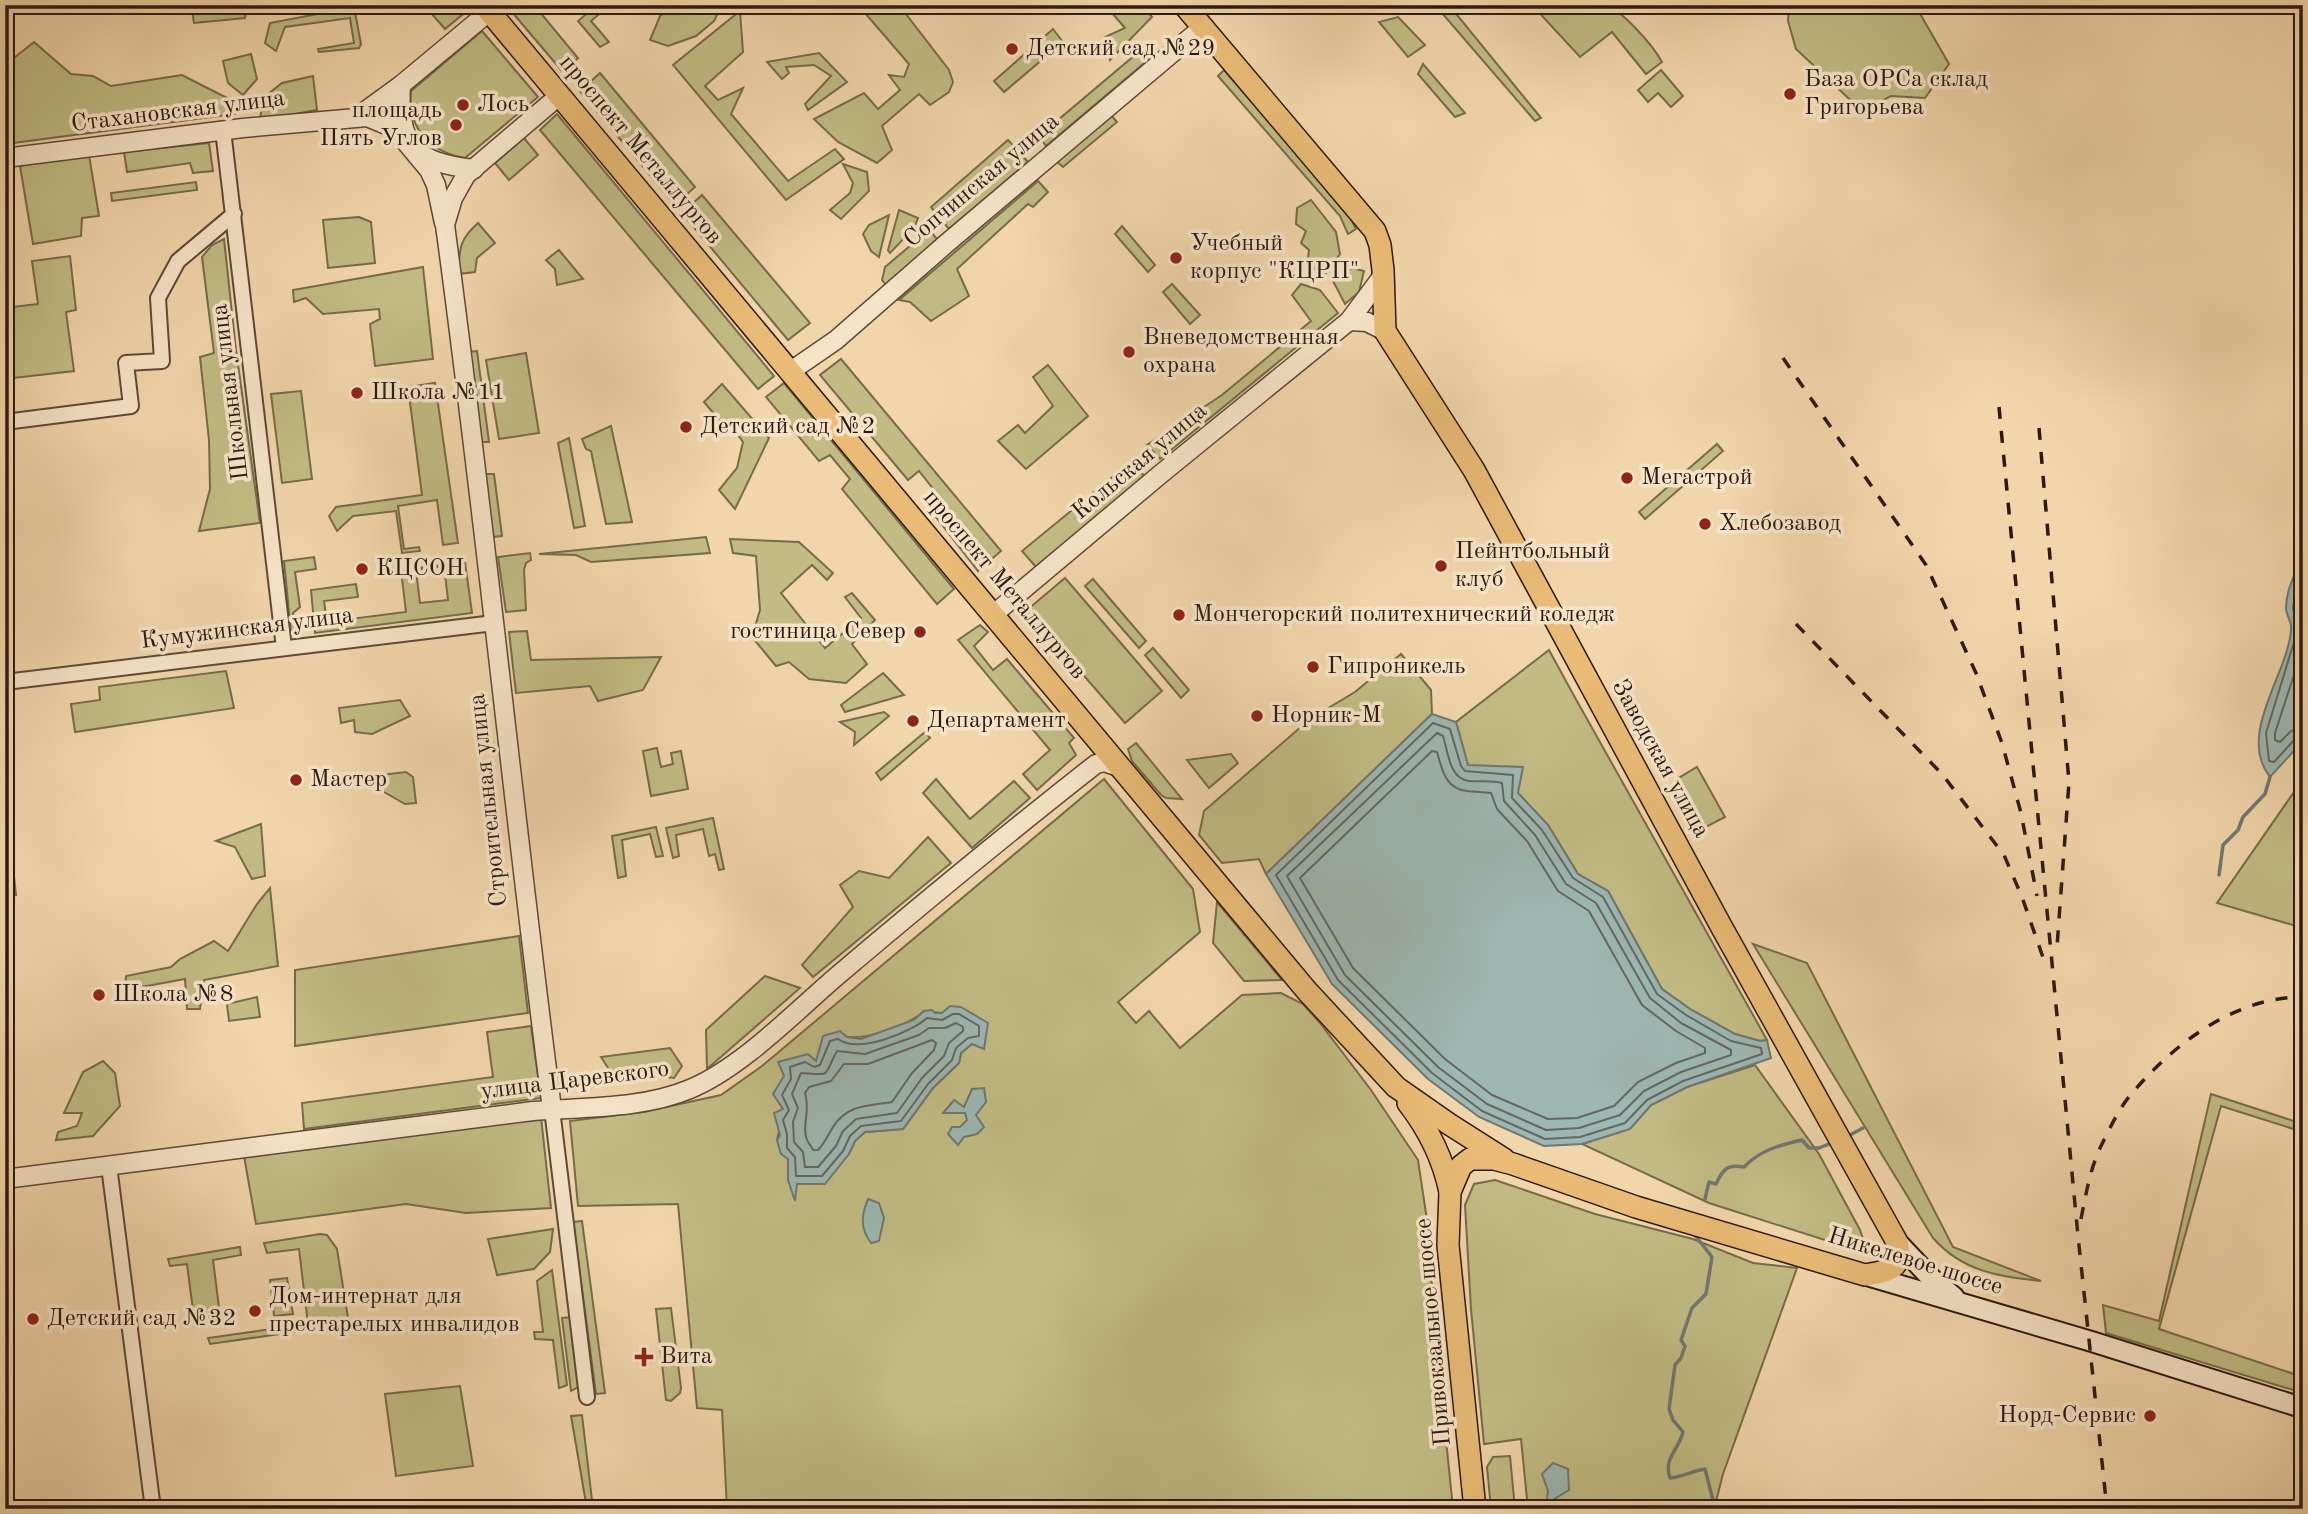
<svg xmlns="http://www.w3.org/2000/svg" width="2308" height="1514" font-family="'Old Standard TT',serif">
<rect width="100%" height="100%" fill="#f2d6ab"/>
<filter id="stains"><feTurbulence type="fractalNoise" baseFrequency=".00286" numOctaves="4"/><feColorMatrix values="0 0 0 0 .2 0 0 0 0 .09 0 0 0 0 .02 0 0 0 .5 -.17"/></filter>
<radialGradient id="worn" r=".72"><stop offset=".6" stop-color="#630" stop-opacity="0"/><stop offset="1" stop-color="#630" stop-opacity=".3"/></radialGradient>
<g fill="#c2bc84" stroke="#776b4b" stroke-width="2" fill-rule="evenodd">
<polygon points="191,5 247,5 245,18 194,23"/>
<polygon points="424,5 464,5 468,10 445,29"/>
<polygon points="506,5 534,5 578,58 562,71"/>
<polygon points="597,5 610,5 591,21 609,42 600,47 578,21"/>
<polygon points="673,5 722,5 714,21 696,36 668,46 650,40 660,16"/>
<polygon points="858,5 899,5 949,70 953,82 949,92 930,105 919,94 882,126 892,150 877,163 838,142 814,119 864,93 878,109 900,90 889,75 904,77 909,64"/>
<polygon points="1105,5 1142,5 1152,17 1110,60 1105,37 1125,28"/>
<polygon points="1435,5 1449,5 1541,118 1535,121"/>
<path d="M 1532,5 C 1554,5 1583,2 1604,5 C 1621,8 1654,47 1662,62 L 1646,74 L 1612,32 L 1580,57 Z"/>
<polygon points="1789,5 1915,5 1949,64 1925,98 1891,96 1862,111 1796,49 1788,21"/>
<polygon points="354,7 361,44 359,48 319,52 318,49 354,43 350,18 285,27 276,51 265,43 270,23"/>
<polygon points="740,11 743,52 705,86 718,100 743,88 731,114 788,181 835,149 844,159 786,200 673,65"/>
<polygon points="1398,17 1425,45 1408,57 1379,22"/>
<polygon points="1053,29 1063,42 1004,92 994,81"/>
<path d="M 482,31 L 538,97 L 465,158 C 430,152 407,128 411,91 Z"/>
<polygon points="34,42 71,74 93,76 111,86 182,75 233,101 235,114 5,144 5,65"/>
<polygon points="1147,45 1155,54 1046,146 1039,136"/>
<polygon points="819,53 847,82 808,110 805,104 831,76 814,65 786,67 789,73 782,79 767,62"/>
<polygon points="251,54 257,79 243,95 228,83 223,61"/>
<polygon points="1423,64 1465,113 1455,117 1418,74"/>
<polygon points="1224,70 1347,211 1356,229 1348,234 1340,216 1218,76"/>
<polygon points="1661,70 1683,96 1671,107 1658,93 1648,102 1638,90"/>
<polygon points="600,73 695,187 675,205 580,91"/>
<polygon points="313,76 317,110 260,120 263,98 282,83"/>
<polygon points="557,114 774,376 758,389 540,130"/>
<polygon points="1111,115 1117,122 1063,167 1056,161"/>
<polygon points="524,138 538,155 509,180 495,163"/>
<polygon points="1008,140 1028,162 949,229 931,207"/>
<polygon points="209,143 213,171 193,173 190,163 127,172 124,152"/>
<polygon points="89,155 99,216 82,218 81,236 33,244 20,166"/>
<polygon points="843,164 867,172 869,191 841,219 830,210 850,193 853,183"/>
<polygon points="1038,181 1048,192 1033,207 1028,204 957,269 969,296 931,321 910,302 899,300"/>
<polygon points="196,182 197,190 112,201 111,193"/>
<polygon points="702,195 810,323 788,340 682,213"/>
<polygon points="1311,200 1336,232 1340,254 1326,273 1307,266 1309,250 1301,243 1306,231 1296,224 1297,208"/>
<polygon points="899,210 918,218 914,228 890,253 888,250"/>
<polygon points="889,215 879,257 871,251 863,234 869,225"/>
<polygon points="359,217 371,222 375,263 328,268 323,220"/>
<path d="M 478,223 L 495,243 L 477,258 L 475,272 L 458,274 C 460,249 458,241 478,223 Z"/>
<polygon points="1122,226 1155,265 1148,272 1115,234"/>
<polygon points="929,230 938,240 886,285 882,280 885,267"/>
<polygon points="224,239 236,350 260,523 199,531 210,489 209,440 200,357 214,353 202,257 212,245"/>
<polygon points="559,250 583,279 557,285 555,269 546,260"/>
<polygon points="70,256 76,310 66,312 74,371 5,379 5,308 38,304 32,261"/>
<polygon points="423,267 433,359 375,366 370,324 380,319 379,309 323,314 306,298 294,302 293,290"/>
<polygon points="1352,268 1364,271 1359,292 1345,304 1333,281"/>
<polygon points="1172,284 1200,315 1190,324 1163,292"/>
<polygon points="1301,284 1320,290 1338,313 1160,459 1147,445 1222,395 1311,321 1292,295"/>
<polygon points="477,351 489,442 481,442 468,352"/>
<polygon points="526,353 539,433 499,439 486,360"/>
<polygon points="841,359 1001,551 978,571 936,517 945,504 919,471 908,480 820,375"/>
<polygon points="1048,365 1088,416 1026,469 998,441 1018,425 1025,433 1053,406 1033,377"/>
<polygon points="435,383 458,543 443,545 437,500 398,506 404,549 419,547 420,551 402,553 396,511 353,516 337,531 329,516 336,507 422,495 408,387"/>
<polygon points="784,383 954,589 937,604 842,489 850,479 830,455 819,461 766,397"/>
<polygon points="722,384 769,438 735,509 719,490 737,468 743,442 734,430 730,433 704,402"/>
<polygon points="301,391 312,479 282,483 271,394"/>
<polygon points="611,426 632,522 606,524 591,451 586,449 582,439"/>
<polygon points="569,438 585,526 574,528 558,443"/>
<polygon points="1717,444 1723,451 1645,519 1639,512"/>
<polygon points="1132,461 1145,477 1036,567 1022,551"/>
<polygon points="485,474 494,474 502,536 493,537"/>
<polygon points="706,537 710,553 591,562 576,555 539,554"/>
<polygon points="730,539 799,542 833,573 827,580 812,565 781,593 825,648 861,618 845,597 852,593 875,620 852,644 867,664 846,683 809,679 789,662 776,666 752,637 760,610 756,556 733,553"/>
<polygon points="530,553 531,560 526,563 524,570 526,610 506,612 498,557"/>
<polygon points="314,557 316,569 295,572 300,607 293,613 296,633 291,633 284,561"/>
<path d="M 465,562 L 472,613 L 315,633 L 311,590 L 356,584 L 358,597 L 324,601 L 327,622 L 406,612 L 401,570 ZM 444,566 L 448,600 L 420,603 L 416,570 Z"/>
<polygon points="1065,578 1162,691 1125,723 1027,610"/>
<polygon points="1093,579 1146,641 1139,648 1085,586"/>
<polygon points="980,625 988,632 974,646 993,670 1007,659 1074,738 1069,743 1076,755 1037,790 1023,774 1050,750 958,640"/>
<polygon points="527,631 531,660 661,657 643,690 598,701 590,686 516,693 509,632"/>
<polygon points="1153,648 1189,690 1181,698 1145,655"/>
<polygon points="1549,650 1573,694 1767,1040 1760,1041 1735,1034 1690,1009 1662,989 1608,891 1578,874 1548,825 1518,793 1468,765 1456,722"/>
<polygon points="1401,654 1431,690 1432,714 1266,874 1259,859 1222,863 1199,835 1204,811 1310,719 1355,692"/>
<polygon points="226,671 234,708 75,732 71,704 100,700 99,687"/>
<polygon points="883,673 904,695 845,712 841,705"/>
<polygon points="400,700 410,716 372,734 355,732 354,720 341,723 339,708"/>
<polygon points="884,712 889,716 854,745 855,732 840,722"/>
<polygon points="925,732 930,738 881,780 876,773"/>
<polygon points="1136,743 1182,799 1166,798 1161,795 1132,761 1128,749"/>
<polygon points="657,748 661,767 673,764 671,753 681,751 688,789 651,796 643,751"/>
<polygon points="1231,754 1238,763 1209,788 1187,760"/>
<polygon points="1697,767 1725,817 1702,829 1677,779"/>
<polygon points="406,772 413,777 416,803 405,804 365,781 365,777"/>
<polygon points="936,779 970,819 1014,781 1030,798 972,848 923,793"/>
<path d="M 1104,779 L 1193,889 L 1200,932 L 1118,1002 L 1136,1023 L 1149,1011 L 1180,1048 L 1242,995 L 1281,993 L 1303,1004 L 1320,1023 L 1371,1090 L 1418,1160 L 1427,1220 L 1437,1350 L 1453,1509 L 727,1509 L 722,1410 L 697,1408 L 678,1204 L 578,1206 L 570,1121 L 643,1112 L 721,1095 L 762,1066 ZM 924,1011 L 942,1013 L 984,1048 L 972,1044 L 961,1053 L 959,1063 L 933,1088 L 903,1129 L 865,1132 L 855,1141 L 849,1154 L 797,1184 L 788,1180 L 788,1158 L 777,1140 L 784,1109 L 784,1076 L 816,1061 L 847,1037 C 869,1039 908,1026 924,1011 Z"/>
<polygon points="2303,779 2303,928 2217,903"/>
<polygon points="5,790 16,895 5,896"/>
<polygon points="713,818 724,869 719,870 715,854 709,856 703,829 676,835 679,856 673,858 666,828"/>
<polygon points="261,824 265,876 252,879 235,847 216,841"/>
<polygon points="656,827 663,856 656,857 650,834 622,840 626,876 618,878 612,836"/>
<polygon points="928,837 951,863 813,977 802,965 853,907 840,885 859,871 889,878"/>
<polygon points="270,888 278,966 204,980 200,1009 187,1009 185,979 125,990 126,976 171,967 180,959 214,941 228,951 257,904"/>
<polygon points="1217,902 1282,980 1244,981 1213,943"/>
<polygon points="519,936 528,1013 295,1046 295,970"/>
<path d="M 1753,944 L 1807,963 L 1953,1247 L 2041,1281 C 1999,1277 1962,1271 1933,1238 Z"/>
<polygon points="765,976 800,988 707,1069 706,1030"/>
<polygon points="257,997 260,1017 229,1021 227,1004"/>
<polygon points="531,1026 541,1098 304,1129 302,1103 493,1077 487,1032"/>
<polygon points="670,1048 682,1066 674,1078 658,1076 641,1066 610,1071 601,1057"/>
<polygon points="103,1061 115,1073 120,1106 93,1136 56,1140 58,1132 77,1126 82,1113 64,1113 83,1072"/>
<polygon points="1755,1065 1819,1154 1860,1230 1864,1242 1861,1247 1853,1249 1709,1203 1582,1144 1630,1129 1651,1105 1687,1087"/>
<polygon points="2211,1094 2303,1124 2303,1132 2221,1106 2159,1329 2303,1377 2303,1393 2106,1333 2103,1305 2159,1321"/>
<polygon points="541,1117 551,1208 466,1213 406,1204 256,1224 244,1156"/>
<polygon points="1495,1180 1595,1214 1693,1239 1753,1263 1797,1268 1723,1474 1714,1509 1528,1509 1521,1439 1484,1444 1471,1309 1465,1205 1474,1184"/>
<polygon points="582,1221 605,1393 596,1394 573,1222"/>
<polygon points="553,1229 550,1252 534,1269 497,1275 488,1239"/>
<polygon points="320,1234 327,1235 337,1249 349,1324 210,1344 208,1338 308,1324 299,1249 267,1253 264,1243"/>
<polygon points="240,1247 241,1255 213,1260 220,1315 194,1318 187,1264 170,1266 168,1259"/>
<polygon points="552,1270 567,1385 559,1388 553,1340 535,1339 534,1332 543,1332 537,1281"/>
<polygon points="287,1278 293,1314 274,1316 270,1280"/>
<polygon points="671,1308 681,1388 680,1393 671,1401 666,1400 656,1309"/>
<polygon points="572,1317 580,1386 571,1391 562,1318"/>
<polygon points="460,1386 473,1466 396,1476 385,1394"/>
<polygon points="582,1415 593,1509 587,1509 571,1416"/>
<polygon points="1510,1456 1515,1509 1491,1509 1487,1467 1493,1457"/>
</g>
<g fill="#9db7b2" stroke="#707872" stroke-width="2">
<path d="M 2303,552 L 2303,741 L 2270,777 C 2236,734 2289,673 2291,629 C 2292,622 2286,615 2286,608 C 2286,587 2298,571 2303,552 Z"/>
<polygon points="1432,714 1456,722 1468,765 1523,767 1518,793 1548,825 1578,874 1608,891 1662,989 1690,1009 1735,1034 1760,1041 1767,1040 1771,1058 1687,1087 1651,1105 1630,1129 1582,1144 1544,1146 1479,1117 1428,1079 1332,984 1266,874"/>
<polygon points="950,1006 961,1007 988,1023 984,1049 972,1044 961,1053 959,1063 933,1088 903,1129 865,1132 855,1141 849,1154 825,1184 797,1184 795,1201 788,1180 788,1159 781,1154 777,1140 780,1135 774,1113 783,1109 773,1094 784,1076 778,1062 808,1054 816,1061 823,1036 840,1031 847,1037 861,1039 914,1020 924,1011 932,1010 935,1013 942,1013"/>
<polygon points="984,1088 986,1102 976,1115 984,1127 977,1134 964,1137 958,1145 948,1134 952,1127 960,1127 967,1120 965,1113 943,1113 954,1100 964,1107 972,1089"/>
<path d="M 868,1199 L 879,1203 L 884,1218 L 879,1241 L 871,1243 C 860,1228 861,1216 868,1199 Z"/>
<polygon points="1553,1463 1568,1469 1569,1490 1551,1501 1547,1499 1548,1491 1542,1474"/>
</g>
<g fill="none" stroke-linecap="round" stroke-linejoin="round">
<g stroke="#646862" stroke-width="2">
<polyline points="2303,572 2297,584 2293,608 2298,629 2266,733 2269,761 2274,762 2295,739 2303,737"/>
<polyline points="2303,647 2275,733 2275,740 2280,742 2291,731 2303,728"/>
<polygon points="1433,723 1450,729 1461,766 1465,771 1513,775 1512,798 1542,830 1573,878 1603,897 1657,994 1686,1015 1731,1041 1761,1048 1762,1054 1683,1081 1647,1100 1625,1123 1580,1137 1545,1139 1482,1111 1432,1073 1338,980 1276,875"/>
<path d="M 1437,733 L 1443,736 C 1448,751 1449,779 1469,781 C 1480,782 1492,780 1502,783 L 1504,801 L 1535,835 L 1566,884 L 1596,903 L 1650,998 L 1681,1023 L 1731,1050 L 1731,1055 L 1681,1072 L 1644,1091 L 1620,1115 L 1579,1128 L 1546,1130 L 1487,1104 L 1438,1067 L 1345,975 L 1287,876 Z"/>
<path d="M 1432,751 L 1437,752 C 1442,769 1445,789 1467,791 C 1475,792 1483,792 1491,793 L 1497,809 L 1527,841 L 1558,891 L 1589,911 L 1642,1005 L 1676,1031 L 1705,1048 L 1705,1053 L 1676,1063 L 1638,1082 L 1614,1106 L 1577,1118 L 1548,1119 L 1492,1095 L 1445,1059 L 1353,968 L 1300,878 Z"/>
<path d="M 953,1014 L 959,1014 L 979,1026 L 979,1036 L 968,1038 L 956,1048 L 952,1060 L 928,1084 L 901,1121 L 861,1126 L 850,1136 L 843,1151 L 822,1176 L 796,1176 L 795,1157 L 787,1148 L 787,1134 L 783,1120 L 789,1110 L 782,1095 L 791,1079 L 790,1067 L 805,1062 L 814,1067 L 820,1065 L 830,1041 L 838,1039 C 858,1054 910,1033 927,1018 L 942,1020 Z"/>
<path d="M 956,1023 L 963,1027 L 963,1031 L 949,1043 L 944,1056 L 922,1078 L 897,1113 L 856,1119 L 843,1131 L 836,1146 L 818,1167 L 805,1167 L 803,1152 L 794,1142 L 793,1122 L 798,1108 L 792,1094 L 801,1073 C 833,1075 822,1078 837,1051 L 865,1054 L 919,1035 L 929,1028 L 945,1028 Z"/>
<path d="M 932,1040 L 936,1043 L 934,1050 L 912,1073 L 892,1102 C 869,1106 847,1104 833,1127 C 828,1135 825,1143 818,1150 L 813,1150 C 812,1147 809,1144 807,1140 C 801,1126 811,1112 805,1093 L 809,1087 L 831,1081 L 844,1064 L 868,1064 Z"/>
</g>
<g stroke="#707872" stroke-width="3.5">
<polyline points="2219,875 2223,845 2238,830 2243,817 2265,794 2270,777"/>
<polyline points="1848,1136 1863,1128"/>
<path d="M 1705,1199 L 1709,1182 L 1716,1184 C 1723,1169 1727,1164 1744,1167 C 1760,1150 1780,1145 1802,1140 L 1809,1148 L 1819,1148 L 1834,1142"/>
<path d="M 1694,1234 L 1712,1257 L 1706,1294 L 1692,1308 L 1681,1340 L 1685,1346 L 1681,1358 L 1675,1365 L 1669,1409 L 1673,1420 L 1683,1432 C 1679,1450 1663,1458 1670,1478 C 1683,1477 1692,1471 1705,1469 L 1714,1504 L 1721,1509"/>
</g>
<g stroke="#5e4938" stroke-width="14">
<polyline id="pedestrian" points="581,7 583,5"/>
</g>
<g stroke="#5e4938" stroke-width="18">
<g id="minor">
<polyline points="223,130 284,648"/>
<polyline points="5,422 131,406 126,363 162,361 158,298 178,261 234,214"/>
<polyline points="5,682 494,623"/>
<polyline points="552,1109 587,1397"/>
<polyline points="109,1166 153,1509"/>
</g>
</g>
<g stroke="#5e4938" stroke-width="21">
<g id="tertiary">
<path d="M 401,85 C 397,145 415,163 474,169"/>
<polyline points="357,117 401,85 490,11"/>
<polyline points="5,158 243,128 367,117 394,128 429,170 436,185 444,223"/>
<polyline points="1349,321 1367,322 1385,331"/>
<polyline points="791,371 836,340 947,243 1203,27"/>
<polyline points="994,614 1162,473 1349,321 1384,274"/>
<path d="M 552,1109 C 514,815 485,519 445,225 L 453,198 L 466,175 L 560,95"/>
<path d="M 5,1179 L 533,1111 C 583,1107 643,1109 690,1089 C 741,1068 795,1012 837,976 C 922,904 1008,833 1096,764 L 1104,762 L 1122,768"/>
</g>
</g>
<g stroke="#2c1a12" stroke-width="23">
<g id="secondary">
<polyline points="1897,1242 1931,1278 1954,1297"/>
<polyline points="1865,1275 2090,1341 2303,1408"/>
</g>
</g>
<g stroke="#2c1a12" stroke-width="24">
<g id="primary">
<polyline points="484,5 1307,991 1396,1087 1449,1124 1504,1159"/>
<path d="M 1184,5 L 1375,231 L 1380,245 L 1383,270 L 1385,331 L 1474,470 L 1721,926 L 1897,1242 C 1904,1270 1888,1271 1865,1275 L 1636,1207 L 1513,1164 L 1494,1159 L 1470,1159 L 1461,1166 L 1450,1192 L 1448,1245 L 1475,1509"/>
<path d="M 1408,1103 C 1429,1130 1443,1158 1450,1192"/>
</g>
</g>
<use href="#pedestrian" stroke="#f7e4c8" stroke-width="10"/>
<use href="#minor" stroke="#f7e4c8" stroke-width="14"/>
<use href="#tertiary" stroke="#f7e4c8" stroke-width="18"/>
<use href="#secondary" stroke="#f7e4c8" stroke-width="19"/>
<use href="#primary" stroke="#e9bb76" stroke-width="21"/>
<g stroke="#2c1a12" stroke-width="3.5" stroke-dasharray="12 12" stroke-linecap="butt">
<polyline points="1783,358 1926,565 1976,673 2002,743 2021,813 2037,896"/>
<polyline points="1999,407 2078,1236 2107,1509"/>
<polyline points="2039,428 2069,782 2057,947"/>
<polyline points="1796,624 1942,774 2004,855 2022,897 2046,966"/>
<path d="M 2081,1219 C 2086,1194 2090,1169 2101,1146 C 2110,1128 2120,1106 2134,1091 C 2176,1042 2236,997 2303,997"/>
</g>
</g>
<g fill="#8f2418" stroke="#f7e4c8" stroke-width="2.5">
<circle cx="1012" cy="49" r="7"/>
<circle cx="1790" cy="94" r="7"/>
<circle cx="463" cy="105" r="7"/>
<circle cx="456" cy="125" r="7"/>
<circle cx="1176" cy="258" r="7"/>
<circle cx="1129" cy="352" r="7"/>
<circle cx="357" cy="393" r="7"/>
<circle cx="686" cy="427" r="7"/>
<circle cx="1627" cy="478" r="7"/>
<circle cx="1705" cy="524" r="7"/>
<circle cx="1441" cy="566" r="7"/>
<circle cx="362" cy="569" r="7"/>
<circle cx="1179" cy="615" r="7"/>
<circle cx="920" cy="632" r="7"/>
<circle cx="1313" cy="667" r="7"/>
<circle cx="1257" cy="716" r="7"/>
<circle cx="913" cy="721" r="7"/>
<circle cx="296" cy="780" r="7"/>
<circle cx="99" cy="995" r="7"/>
<circle cx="255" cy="1311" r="7"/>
<circle cx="33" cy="1319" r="7"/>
<path d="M640.5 1346.5h7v7h7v7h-7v7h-7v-7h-7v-7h7z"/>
<circle cx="2150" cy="1416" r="7"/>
</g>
<g text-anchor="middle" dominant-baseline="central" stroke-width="7" stroke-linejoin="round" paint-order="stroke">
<g font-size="24" fill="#2c1a12" stroke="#f7e4c8" text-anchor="start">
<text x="1026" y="49">Детский сад №29</text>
<text x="1804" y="80">База ОРСа склад<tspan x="1804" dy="28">Григорьева</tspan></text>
<text x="477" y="105">Лось</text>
<text x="442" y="111" text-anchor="end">площадь<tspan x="442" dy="28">Пять Углов</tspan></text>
<text x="1190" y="244">Учебный<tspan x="1190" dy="28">корпус "КЦРП"</tspan></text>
<text x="1143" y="338">Вневедомственная<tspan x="1143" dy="28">охрана</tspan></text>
<text x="371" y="393">Школа №11</text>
<text x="700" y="427">Детский сад №2</text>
<text x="1641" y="478">Мегастрой</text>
<text x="1719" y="524">Хлебозавод</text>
<text x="1455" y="552">Пейнтбольный<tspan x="1455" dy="28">клуб</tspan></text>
<text x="376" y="569">КЦСОН</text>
<text x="1193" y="615">Мончегорский политехнический коледж</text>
<text x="906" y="632" text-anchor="end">гостиница Север</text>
<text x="1327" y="667">Гипроникель</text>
<text x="1271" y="716">Норник-М</text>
<text x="927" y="721">Департамент</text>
<text x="310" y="780">Мастер</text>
<text x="113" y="995">Школа №8</text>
<text x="269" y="1297">Дом-интернат для<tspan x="269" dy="28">престарелых инвалидов</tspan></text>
<text x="47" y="1319">Детский сад №32</text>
<text x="660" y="1357">Вита</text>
<text x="2136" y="1416" text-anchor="end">Норд-Сервис</text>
</g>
<g font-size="24" fill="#2c1a12" stroke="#f7e4c8">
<text transform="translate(178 112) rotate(-7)">Стахановская улица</text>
<text transform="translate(640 150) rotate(50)">проспект Металлургов</text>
<text transform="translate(982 181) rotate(-40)">Сопчинская улица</text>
<text transform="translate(231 392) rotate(-97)">Школьная улица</text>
<text transform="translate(1140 462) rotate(-40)">Кольская улица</text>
<text transform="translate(1004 585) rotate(50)">проспект Металлургов</text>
<text transform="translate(247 629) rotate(-7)">Кумужинская улица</text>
<text transform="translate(1660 759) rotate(61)">Заводская улица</text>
<text transform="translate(489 800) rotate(-96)">Строительная улица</text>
<text transform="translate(575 1081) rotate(-7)">улица Царевского</text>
<text transform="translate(1915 1262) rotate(17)">Никелевое шоссе</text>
<text transform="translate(1434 1332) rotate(-95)">Привокзальное шоссе</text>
</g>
</g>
<rect width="2308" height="1514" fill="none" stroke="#f2d6ab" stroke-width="28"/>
<rect x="7" y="7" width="2294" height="1500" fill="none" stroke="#2c1a12" stroke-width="3.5"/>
<rect x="14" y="14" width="2280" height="1486" fill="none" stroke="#2c1a12" stroke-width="2"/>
<rect width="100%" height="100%" filter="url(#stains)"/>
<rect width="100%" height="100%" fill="url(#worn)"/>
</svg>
